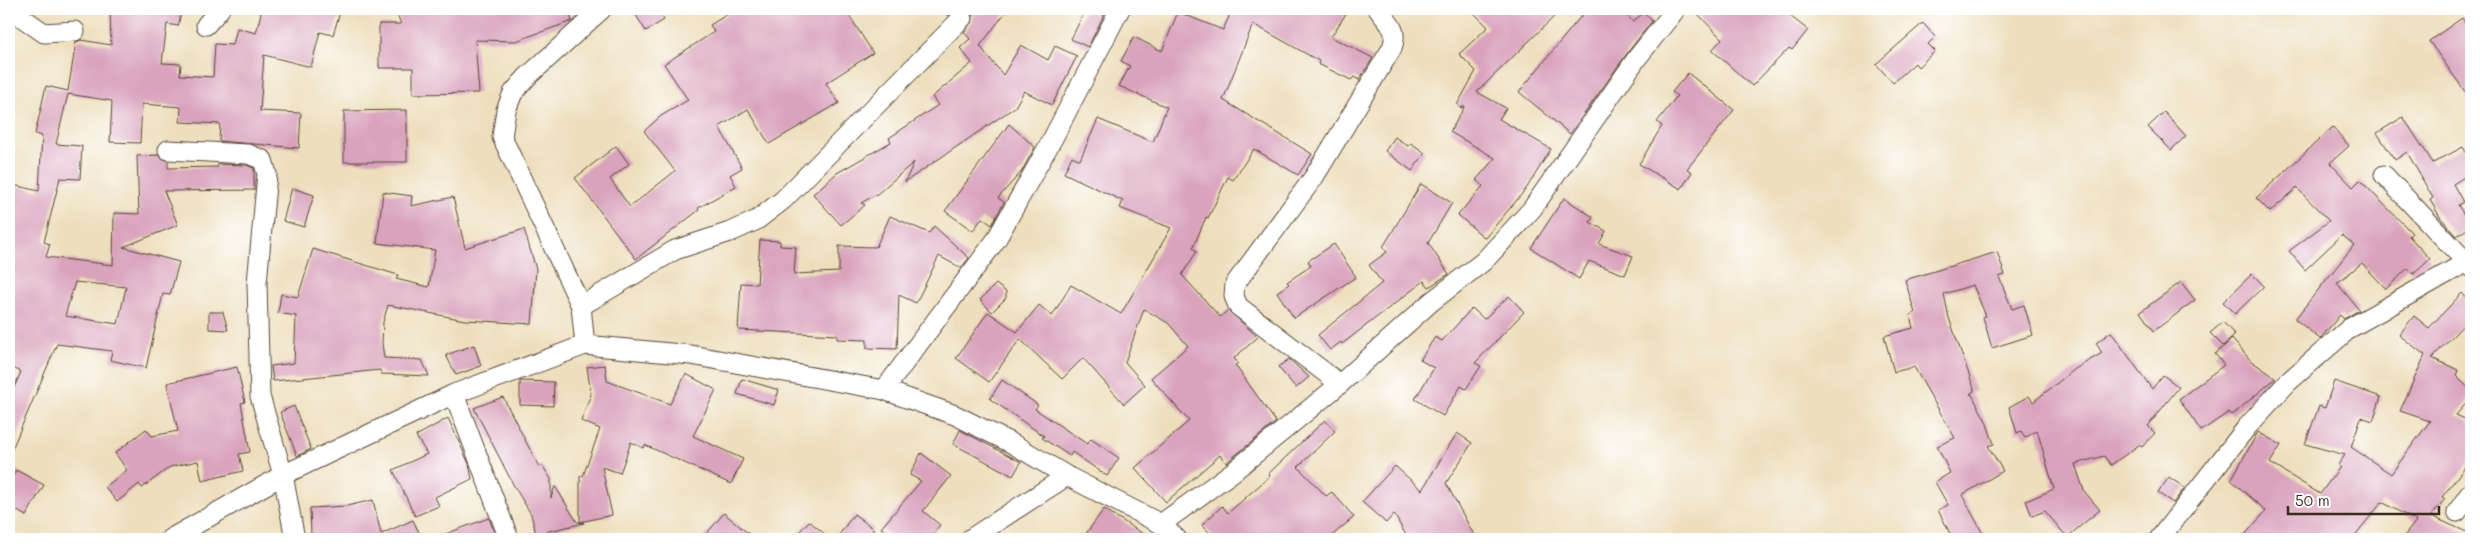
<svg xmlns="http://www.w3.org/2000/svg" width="2480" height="548" font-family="Mali,sans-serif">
<rect width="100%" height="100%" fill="#fff"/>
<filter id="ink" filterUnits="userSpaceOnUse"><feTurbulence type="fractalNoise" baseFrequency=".02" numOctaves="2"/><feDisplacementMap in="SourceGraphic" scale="10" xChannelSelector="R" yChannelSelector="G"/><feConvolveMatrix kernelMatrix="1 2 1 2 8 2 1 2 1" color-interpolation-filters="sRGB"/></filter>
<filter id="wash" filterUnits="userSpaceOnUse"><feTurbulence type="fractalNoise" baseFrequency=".0096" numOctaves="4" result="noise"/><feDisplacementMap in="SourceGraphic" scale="20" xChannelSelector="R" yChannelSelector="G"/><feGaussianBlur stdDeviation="1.12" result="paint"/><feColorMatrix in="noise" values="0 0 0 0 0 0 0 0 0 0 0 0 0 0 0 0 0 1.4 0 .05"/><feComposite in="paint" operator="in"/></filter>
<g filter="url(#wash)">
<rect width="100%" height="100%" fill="#eddebc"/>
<g id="blocks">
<g fill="#d9a3bc" fill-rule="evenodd">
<path d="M 110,9 L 182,9 L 178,26 L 167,24 L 162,63 L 181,64 L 180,75 L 213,77 L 215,44 L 233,45 L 237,28 L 256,33 L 262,9 L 341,9 L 333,35 L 320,32 L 311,67 L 264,55 L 260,111 L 301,113 L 299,148 L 219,141 L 220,124 L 180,122 L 181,107 L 142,104 L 140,143 L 110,142 L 112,101 L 68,94 L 56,144 L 82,146 L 80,179 L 60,178 L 44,242 L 50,244 L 46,257 L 113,265 L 114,213 L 139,214 L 137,156 L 158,155 L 168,161 L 168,168 L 218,167 L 218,164 L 246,165 L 254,168 L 254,190 L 164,191 L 178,225 L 123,247 L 179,262 L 170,295 L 163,294 L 146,368 L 110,360 L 112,351 L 57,344 L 9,456 L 9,399 L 21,372 L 9,366 L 9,184 L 39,191 L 42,136 L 35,134 L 46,86 L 68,91 L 76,42 L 81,40 L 111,45 ZM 75,282 L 126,287 L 118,324 L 65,316 Z"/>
<polygon points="395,9 568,9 572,21 516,41 475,40 479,93 413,94 413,68 379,68 379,24 401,24"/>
<polygon points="632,9 657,9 664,20 646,31"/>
<polygon points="736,9 845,9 873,53 826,83 839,103 769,144 748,109 719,127 742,168 730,175 736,186 698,208 699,210 636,259 575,178 616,146 629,164 610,179 630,207 675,171 644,131 661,116 688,100 664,64 714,32 710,25"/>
<polygon points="940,9 956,9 948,16"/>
<polygon points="968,9 1008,9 980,46 1003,75 1021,45 1048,60 1055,46 1077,56 1052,105 1024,91 1015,107 905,182 914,162 877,194 861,203 865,205 841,225 813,194 837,173 891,142 889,138 938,105 932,97 972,63 960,48 970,39 964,32 973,20 973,15"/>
<polygon points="1086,9 1107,9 1088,47 1071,39"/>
<polygon points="1225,9 1349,9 1331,37 1373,58 1359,80 1354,77 1351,80 1318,64 1319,61 1253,24 1223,100 1312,154 1298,175 1254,149 1233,180 1228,177 1208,218 1206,217 1193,248 1197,251 1182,275 1220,317 1228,310 1258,337 1234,358 1238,363 1235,365 1276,422 1226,463 1220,455 1166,502 1135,468 1189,421 1151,378 1188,346 1168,323 1144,309 1125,362 1145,385 1124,404 1083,358 1062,379 1020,339 989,382 956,358 988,312 1017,332 1039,305 1052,316 1071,285 1121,314 1171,228 1120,208 1123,201 1064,173 1072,156 1080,160 1098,119 1153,142 1167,107 1119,86 1130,66 1121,61 1134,37 1162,51 1178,12 1223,30 1231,12"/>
<polygon points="1470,9 1562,9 1477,92 1506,108 1499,119 1551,149 1526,189 1485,238 1458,215 1483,186 1476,180 1495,158 1450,132 1465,106 1461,108 1457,105 1476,71 1459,54 1488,27"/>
<polygon points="1587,9 1621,9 1633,22 1644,12 1652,21 1628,52 1570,134 1519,92"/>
<polygon points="1693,9 1781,9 1808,30 1792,50 1789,48 1752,86 1712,50 1722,39"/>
<polygon points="2462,18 2471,32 2471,100 2429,41"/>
<polygon points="1923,23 1935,37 1928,44 1935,51 1918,67 1915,63 1893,83 1876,64"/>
<polygon points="1688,73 1734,110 1687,169 1692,172 1681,189 1639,164 1662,126 1657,122 1677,96 1672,92"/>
<polygon points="407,110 407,162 344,162 344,111"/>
<polygon points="2164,112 2186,136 2171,150 2148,127"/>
<polygon points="2403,117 2433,163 2463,147 2471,161 2471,173 2453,184 2463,202 2458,205 2471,226 2457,236 2440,217 2430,200 2433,198 2407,152 2395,160 2377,133"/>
<polygon points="1009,124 1035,147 1022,171 998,198 1004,202 992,225 982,218 973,231 945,211"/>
<polygon points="2333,127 2349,146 2330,163 2353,187 2360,180 2412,233 2409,236 2430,259 2414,274 2408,268 2386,289 2362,263 2337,283 2359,310 2344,319 2340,315 2320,339 2295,319 2354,245 2342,235 2305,270 2289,251 2329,221 2297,188 2270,212 2256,198"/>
<polygon points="1395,137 1408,146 1411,143 1425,153 1412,171 1385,151"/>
<polygon points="1421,184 1452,203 1428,243 1449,274 1429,287 1424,281 1342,344 1341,342 1330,350 1318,335 1382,283 1369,265 1387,252 1383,247"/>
<polygon points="292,188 314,195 304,227 283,221"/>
<polygon points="383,192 412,196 411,206 453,197 465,248 524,229 536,269 532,324 465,320 388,305 383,322 382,343 384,358 422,360 429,376 381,374 380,370 273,381 271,366 294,363 296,316 278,313 281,294 298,297 313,249 398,275 396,279 429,287 435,250 377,243"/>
<polygon points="1564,198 1593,217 1590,222 1606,231 1599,244 1633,256 1625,275 1589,261 1579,279 1531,248"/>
<polygon points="890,216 929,233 934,226 969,258 961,268 939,256 916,303 899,295 897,349 867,348 867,340 837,339 837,335 738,330 741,283 757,284 760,240 780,241 780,246 796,247 794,274 839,272 839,246 876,247"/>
<polygon points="1334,244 1356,277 1294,318 1277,292 1289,284 1287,282 1311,266 1308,261"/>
<polygon points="1997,252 2005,275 1999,277 2012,309 2024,305 2033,335 1992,348 1983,317 1986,316 1973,285 1944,294 1949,318 1975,391 1971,393 1986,421 1994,444 1988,446 2003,471 1962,495 1986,539 1953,539 1938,510 1948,505 1935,482 1950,473 1937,446 1955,438 1914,367 1894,372 1884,336 1913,328 1910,315 1915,313 1905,280"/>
<polygon points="2252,274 2264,286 2235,314 2223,302"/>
<polygon points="2181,282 2195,300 2154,331 2140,312"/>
<polygon points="996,284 1006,292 1006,298 992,312 980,300"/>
<polygon points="2462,293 2471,303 2471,317 2432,358 2458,370 2456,376 2471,390 2471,398 2456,415 2471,422 2471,459 2442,497 2445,499 2431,516 2471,534 2471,539 2402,539 2416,521 2382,502 2352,539 2241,539 2266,511 2231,480 2258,432 2281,445 2270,463 2320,494 2340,467 2338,465 2345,455 2305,444 2319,406 2325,408 2334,381 2381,397 2373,421 2361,417 2351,447 2391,474 2430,421 2400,411 2425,355 2399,335 2414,316 2429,328"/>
<polygon points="1509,296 1524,312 1475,363 1481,366 1466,389 1461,386 1443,416 1415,399 1434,368 1420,360 1435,337 1442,341 1472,308 1484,319"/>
<polygon points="209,312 223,312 228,330 209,329"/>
<polygon points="2223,322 2235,335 2223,346 2210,333"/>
<polygon points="2111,332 2152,389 2163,375 2179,387 2148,426 2155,433 2142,447 2139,445 2111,465 2104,456 2075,464 2084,491 2100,510 2067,537 2045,511 2032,516 2026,501 2054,489 2037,430 2025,438 2021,431 2017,433 2009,407 2029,396 2033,402 2075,369 2102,353 2096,343"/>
<polygon points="2232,339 2251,361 2276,378 2232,415 2229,412 2201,431 2179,399 2224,365 2215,354"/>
<polygon points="474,345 481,366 456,375 446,355"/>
<polygon points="1289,359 1309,377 1296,388 1278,367"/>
<polygon points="605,365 607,381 670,404 686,374 716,390 693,436 743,459 731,484 645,445 643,448 631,442 620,473 602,467 612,515 580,522 580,476 583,476 600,429 581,421 591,394 587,367"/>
<polygon points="237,367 245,402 241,403 250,452 239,454 243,471 202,481 198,461 170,467 142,488 139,484 117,502 105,487 127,470 115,453 146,429 152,436 178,431 167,383"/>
<polygon points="742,379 779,390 774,405 737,394"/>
<polygon points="1002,380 1038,405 1035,409 1087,444 1091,439 1119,458 1107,476 1072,452 1070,456 1042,438 1044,436 990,399"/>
<polygon points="520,381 554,382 553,406 520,405"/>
<polygon points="503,397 539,467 542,465 551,479 551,498 555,486 577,522 584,523 536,534 531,514 514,486 474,408"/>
<polygon points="294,406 311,449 297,456 280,412"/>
<polygon points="448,418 469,464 472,479 435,497 439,506 415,516 393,470 427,454 416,436"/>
<polygon points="1325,420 1335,431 1298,467 1326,496 1332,492 1354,517 1328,539 1216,539 1202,525 1222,506 1228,513 1270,476 1268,474"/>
<polygon points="960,430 1021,462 1013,476 953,444"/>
<polygon points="1457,433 1472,443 1446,483 1476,539 1408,539 1394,514 1386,523 1362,502 1395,466 1422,490"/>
<polygon points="921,453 951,476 923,511 940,525 928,539 895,539 881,528 921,481 910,475"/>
<polygon points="16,470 44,485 26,516 9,506 9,483"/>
<polygon points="2169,477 2185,488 2173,503 2158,493"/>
<polygon points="373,500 381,534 413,520 422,539 325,539 324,535 311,535 310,508 347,506"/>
<polygon points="1104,509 1151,539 1082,539"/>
<polygon points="724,513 755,539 702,539"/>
<polygon points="854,514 874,529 866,539 836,539"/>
<polygon points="489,518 497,539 437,539 437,537"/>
<polygon points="809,521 831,539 793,539"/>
</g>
</g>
</g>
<g filter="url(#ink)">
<use href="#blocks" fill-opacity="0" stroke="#564536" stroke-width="1"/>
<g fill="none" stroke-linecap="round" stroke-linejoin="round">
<g stroke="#564536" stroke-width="21">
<g id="street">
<polyline points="10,9 44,33 75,31"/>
<polyline points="206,25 220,9"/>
<polyline points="168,150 248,154 263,160 267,174 257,283 260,396 283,475 295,539"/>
<polyline points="2384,175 2471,267"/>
<polyline points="581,306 675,250 733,231 757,220 783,200 962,18"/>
<polyline points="585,345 581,306 502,137 506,110 513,93 527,77 602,9"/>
<path d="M 1340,384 L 1238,306 L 1234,296 L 1235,284 L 1314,177 L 1392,48 C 1399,28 1388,24 1378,9"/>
<polyline points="884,390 996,240 1053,138 1120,9"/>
<polyline points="454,394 509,539"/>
<polyline points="2457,512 2471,492"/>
<polyline points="1161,524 1234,471 1340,384 1431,302 1484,261 1532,209 1637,58 1676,9"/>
<polyline points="170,539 283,475 454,394 585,345 691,355 884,390 955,415 1013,444 1067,476 1161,524 1177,539"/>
<polyline points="970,539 1067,476"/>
<polyline points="2159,539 2247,427 2288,382 2350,328 2467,262"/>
</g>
</g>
<use href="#street" stroke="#fff" stroke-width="19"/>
</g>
</g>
<rect width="2480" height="548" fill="none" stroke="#fff" stroke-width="30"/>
<path d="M2288 506v8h151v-8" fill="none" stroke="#3b2a1e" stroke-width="2.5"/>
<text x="2295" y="506" font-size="15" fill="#3b2a1e" stroke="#ffffff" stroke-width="4" paint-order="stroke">50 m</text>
</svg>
